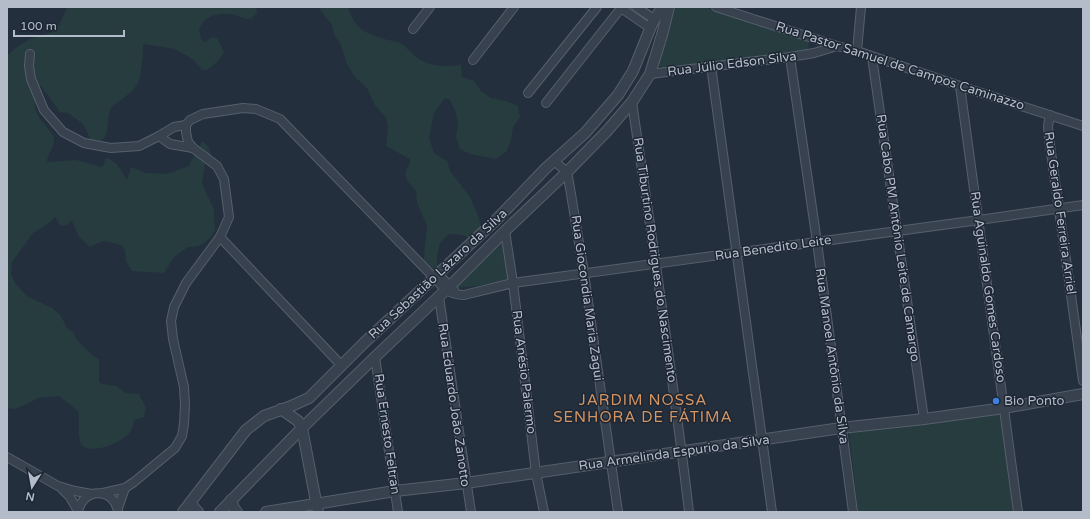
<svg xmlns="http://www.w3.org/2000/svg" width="1090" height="519" font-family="'Varela Round',sans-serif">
<rect width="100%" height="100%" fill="#242f3e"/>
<g fill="#263c3f">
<path d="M 68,7 L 256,7 L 257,13 L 251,19 C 245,19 241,17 235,15 C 227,12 211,14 204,21 C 202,23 201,27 199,29 L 201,39 L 205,42 L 212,37 L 217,38 L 224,52 L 218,61 L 207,70 L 202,70 L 194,60 L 175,49 L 144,44 C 142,48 143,51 143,56 C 142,62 141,74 139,80 C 136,90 126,96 118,102 C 116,104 113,105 111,108 C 105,118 113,148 91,140 L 83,124 L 68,113 L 60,112 L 41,86 L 37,89 C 33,106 34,112 46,126 C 49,130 53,134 54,139 C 55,148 47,154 47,162 L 76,160 L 102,167 L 104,165 L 105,159 L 108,158 L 117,164 L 127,180 L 131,167 L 146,173 L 167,174 L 189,166 L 193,158 L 196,151 L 200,148 L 201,141 C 208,144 210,148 211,155 L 205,164 L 202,184 L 214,209 L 215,230 L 211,237 L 204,243 L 198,246 L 188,247 L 174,257 L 164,273 L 132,271 L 126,261 L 125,250 L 122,246 L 114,243 L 103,241 L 90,247 L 79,237 L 72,221 L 67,225 L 61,226 L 55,217 L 49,223 L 33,233 L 12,262 L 11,273 L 15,283 L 27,296 L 52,308 L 61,316 L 67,328 L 74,333 L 76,339 L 93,356 L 99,359 L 99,382 L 102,384 L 117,386 L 125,393 L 139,394 L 146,408 L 144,417 L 134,420 C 133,424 133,429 130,432 C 122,442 99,452 86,448 C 84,447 83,446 81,445 L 79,436 L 79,416 L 78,411 L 59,396 L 38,398 L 27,404 L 15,409 L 7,408 L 7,56 C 14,49 21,44 30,39 C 39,35 52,35 58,27 C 62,22 63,13 68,7 Z"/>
<path d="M 318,7 L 348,7 C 356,31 365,33 388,40 C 392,41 397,41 400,43 C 406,46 411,53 416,57 C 429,67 446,67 461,65 L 462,77 L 474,81 L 481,91 L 491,98 L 506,101 L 518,106 L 520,117 L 513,127 L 511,140 L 506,152 L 496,159 L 470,154 L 460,149 L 456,137 L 458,125 L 456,113 L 450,100 L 445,98 L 434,113 L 429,138 L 434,153 L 447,161 L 450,171 L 470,197 L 479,218 L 481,230 L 481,241 L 477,247 C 470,234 462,235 449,234 L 440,243 L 437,256 L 437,275 L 423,268 L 427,226 L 417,203 L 416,190 C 411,185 402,178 407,169 C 409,165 410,164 410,159 L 386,146 L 388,127 L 386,118 L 375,105 L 367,88 L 355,77 L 347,64 L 341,45 L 334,34 L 332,25 Z"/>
<polygon points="673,7 704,7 805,39 808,41 809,47 807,50 663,68 660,66 659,62"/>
<polygon points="502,242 503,242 509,280 508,282 457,288 456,287"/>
<polygon points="1001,413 1013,512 858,512 849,433"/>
</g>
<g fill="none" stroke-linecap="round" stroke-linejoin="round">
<g stroke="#565f6c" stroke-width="10">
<g id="minor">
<polyline points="622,7 621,8 650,28"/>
<polyline points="636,7 654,19"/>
<polyline points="716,7 837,46 857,51 960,86 1083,126"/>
<polyline points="413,29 430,7"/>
<polyline points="857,51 861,7"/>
<polyline points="30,54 29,66 31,79 44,110 63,132 84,143 111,148 139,146 159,136 174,127 186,125"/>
<polyline points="790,57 817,242 853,512"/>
<polyline points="872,57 924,419"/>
<polyline points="473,60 514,7"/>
<polyline points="711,66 772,512"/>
<polyline points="650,74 790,57 814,53 837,46"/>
<polyline points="960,86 1018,512"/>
<polyline points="528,93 597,7"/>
<path d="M 632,102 C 652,239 673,375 689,512"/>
<polyline points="546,103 621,8"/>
<polyline points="1050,115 1048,126 1049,138 1083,381"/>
<polyline points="159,136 170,144 193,148"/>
<polyline points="554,161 567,172 570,188 584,273 618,512"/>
<polyline points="505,231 513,283 536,473 544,512"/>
<polyline points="220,237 342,366"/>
<polyline points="438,274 454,290"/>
<polyline points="439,297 471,512"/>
<polyline points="375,357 398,512"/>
<polyline points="7,457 58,486 75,491 92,494"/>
<polyline points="62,489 70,497 78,511"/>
<path d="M 103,493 L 125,488 L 134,482 L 175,448 L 182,436 L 184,424 L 185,405 L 184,387 L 173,339 L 171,321 L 174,307 L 186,283 L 220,237 L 229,217 L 224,179 L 217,166 L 193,148 L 188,142 L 186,132 L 186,125 L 190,120 L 203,114 L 243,108 L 256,109 L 280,119 L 446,290 C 453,294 457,295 464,295 L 513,283 L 979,220 L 1083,205"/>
<polyline points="118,508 125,488"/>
<path d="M 78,512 C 82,487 115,487 118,512"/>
</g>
</g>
<g stroke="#565f6c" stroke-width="12">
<g id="tertiary">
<polyline points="281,409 298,421 302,428 318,512"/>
<polyline points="231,500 234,508 237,512"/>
<polyline points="191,503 195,509 198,512"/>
<polyline points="183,512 246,430 264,416 289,407 309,398 365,342 497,219 546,168 585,133 618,95 633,71 652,24 662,7"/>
<polyline points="220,512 302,428 375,357 450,286 505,231 567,172 607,131 632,102 650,74 662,35 669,7"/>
<polyline points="266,512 395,491 466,483 841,428 924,419 1004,408 1083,394"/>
</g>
</g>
<use href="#minor" stroke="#38414e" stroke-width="8"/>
<use href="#tertiary" stroke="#38414e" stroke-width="10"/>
</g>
<circle fill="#3f7fe0" stroke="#1d2633" stroke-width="1.5" cx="996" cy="401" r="4"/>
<g text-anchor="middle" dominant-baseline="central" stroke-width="3" stroke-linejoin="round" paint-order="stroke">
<g font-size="13" fill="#b4bcc9" stroke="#1d2633">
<text transform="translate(732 64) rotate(-7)">Rua Júlio Edson Silva</text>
<text transform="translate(900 66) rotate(18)">Rua Pastor Samuel de Campos Caminazzo</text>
<text transform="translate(1060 213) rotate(82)">Rua Geraldo Ferreira Arriel</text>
<text transform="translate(898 238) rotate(82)">Rua Cabo PM Antônio Leite de Camargo</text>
<text transform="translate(773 248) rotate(-8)">Rua Benedito Leite</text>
<text transform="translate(655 260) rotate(82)">Rua Tiburtino Rodrigues do Nascimento</text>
<text transform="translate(438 274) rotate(-43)">Rua Sebastião Lázaro da Silva</text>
<text transform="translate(988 287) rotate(82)">Rua Aguinaldo Gomes Cardoso</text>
<text transform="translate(587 298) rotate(82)">Rua Giocondia Maria Zagui</text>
<text transform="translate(832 356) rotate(82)">Rua Manoel Antônio da Silva</text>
<text transform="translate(524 372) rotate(83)">Rua Anésio Palermo</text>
<text transform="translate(454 405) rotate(82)">Rua Eduardo João Zanotto</text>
<text transform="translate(387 434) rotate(82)">Rua Ernesto Feltran</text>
<text transform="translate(674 453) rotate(-8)">Rua Armelinda Espurio da Silva</text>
</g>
<g font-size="13" fill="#b4bcc9" stroke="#1d2633" text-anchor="start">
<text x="1004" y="401">Bio Ponto</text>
</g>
<g font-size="15" letter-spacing="1" fill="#d59563" stroke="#1d2633">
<text x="643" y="400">JARDIM NOSSA<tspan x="643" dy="17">SENHORA DE FÁTIMA</tspan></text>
</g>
</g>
<rect width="1090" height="519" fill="none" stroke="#b4bcc9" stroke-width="16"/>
<g transform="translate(32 487) rotate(191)" stroke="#1d2633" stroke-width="3" paint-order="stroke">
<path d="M0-3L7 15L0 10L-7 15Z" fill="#b4bcc9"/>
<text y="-6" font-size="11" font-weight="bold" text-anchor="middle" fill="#b4bcc9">N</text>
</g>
<path d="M14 30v6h110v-6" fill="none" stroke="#b4bcc9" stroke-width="2"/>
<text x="20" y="30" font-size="12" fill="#b4bcc9" stroke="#1d2633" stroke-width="3" paint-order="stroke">100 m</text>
</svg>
